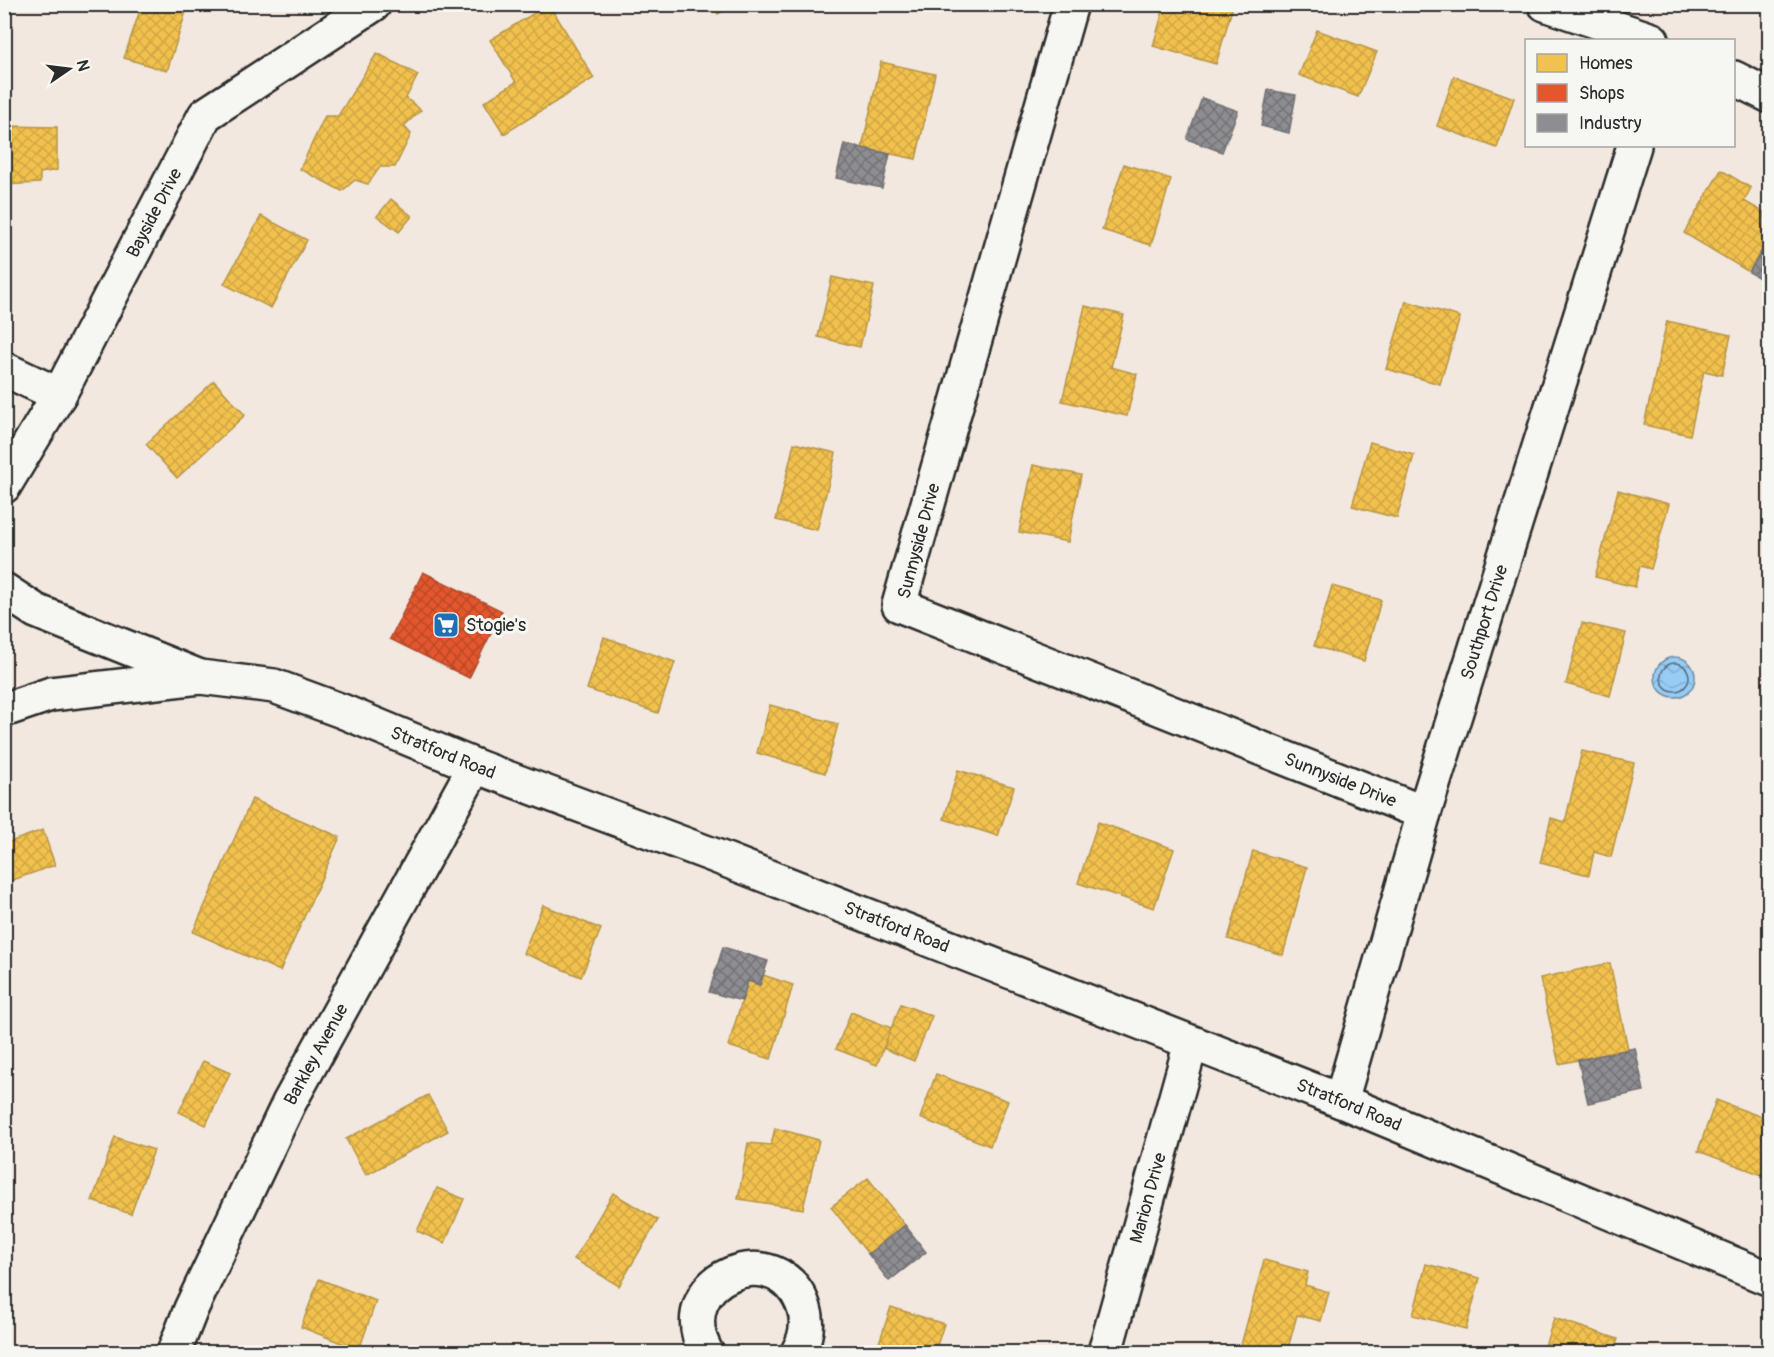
<svg xmlns="http://www.w3.org/2000/svg" width="1774" height="1357" font-family="Pangolin,sans-serif">
<defs>
<pattern id="water-waves" width="16" height="10" patternUnits="userSpaceOnUse" patternTransform="scale(1.5)"><rect width="16" height="10" fill="#97ccf5"/><path d="M0 5q4-4 8 0t8 0" fill="none" stroke="#82afd2"/></pattern>
<pattern id="homes-cross-hatch" width="8" height="8" patternUnits="userSpaceOnUse" patternTransform="scale(1.5)"><rect width="8" height="8" fill="#f2c14e"/><path d="M0 0l8 8M0 8l8-8" fill="none" stroke="#d0a644"/></pattern>
<pattern id="shops-cross-hatch" width="8" height="8" patternUnits="userSpaceOnUse" patternTransform="scale(1.5)"><rect width="8" height="8" fill="#e4572e"/><path d="M0 0l8 8M0 8l8-8" fill="none" stroke="#b94827"/></pattern>
<pattern id="industry-cross-hatch" width="8" height="8" patternUnits="userSpaceOnUse" patternTransform="scale(1.5)"><rect width="8" height="8" fill="#8d8d92"/><path d="M0 0l8 8M0 8l8-8" fill="none" stroke="#737377"/></pattern>
</defs>
<rect width="100%" height="100%" fill="#f2e8df"/>
<filter id="ink" filterUnits="userSpaceOnUse"><feTurbulence type="fractalNoise" baseFrequency=".0167" numOctaves="2"/><feDisplacementMap in="SourceGraphic" scale="12" xChannelSelector="R" yChannelSelector="G"/><feConvolveMatrix kernelMatrix="1 2 1 2 8 2 1 2 1" color-interpolation-filters="sRGB"/></filter>
<g filter="url(#ink)">
<circle fill="url(#water-waves)" stroke="#6c8ca4" stroke-width="1.5" cx="1675" cy="677" r="20"/>
<g fill="url(#homes-cross-hatch)" stroke="#b69444" stroke-width="1.5">
<polygon points="142,4 162,4 186,12 167,71 124,58"/>
<polygon points="549,4 594,78 504,134 484,102 516,82 490,40"/>
<polygon points="712,4 734,4 718,14"/>
<polygon points="1165,4 1214,4 1232,9 1216,64 1153,46"/>
<polygon points="1317,30 1377,52 1358,97 1299,75"/>
<polygon points="377,53 418,75 406,98 421,110 404,126 411,134 395,167 380,167 368,184 355,180 342,191 300,169 325,116 338,116"/>
<polygon points="881,62 935,74 916,159 862,148"/>
<polygon points="1454,76 1514,98 1497,148 1437,126"/>
<polygon points="4,126 57,127 57,170 40,173 40,183 4,185"/>
<polygon points="1124,164 1171,179 1151,245 1102,230"/>
<polygon points="1721,170 1751,188 1744,201 1770,216 1770,237 1749,272 1684,233"/>
<polygon points="391,199 412,216 399,232 377,216"/>
<polygon points="261,216 307,240 271,308 224,284"/>
<polygon points="832,277 874,286 860,347 818,337"/>
<polygon points="1406,301 1460,317 1440,384 1386,369"/>
<polygon points="1085,306 1124,315 1111,367 1137,374 1127,416 1062,401"/>
<polygon points="1667,321 1731,335 1722,375 1704,371 1690,435 1644,425"/>
<polygon points="214,381 245,415 177,478 146,444"/>
<polygon points="1370,442 1414,455 1397,518 1352,506"/>
<polygon points="794,443 836,453 817,530 776,520"/>
<polygon points="1033,465 1081,475 1068,542 1019,532"/>
<polygon points="1618,490 1669,504 1651,569 1640,566 1635,587 1595,577"/>
<polygon points="1332,586 1381,600 1364,661 1314,646"/>
<polygon points="1582,623 1626,633 1610,696 1566,684"/>
<polygon points="604,637 675,662 658,713 587,689"/>
<polygon points="770,705 838,724 825,773 757,753"/>
<polygon points="1582,751 1634,763 1611,857 1594,852 1589,875 1540,863 1551,818 1565,822"/>
<polygon points="958,770 1014,787 998,836 944,819"/>
<polygon points="252,799 340,837 280,971 193,932"/>
<polygon points="1098,822 1174,849 1154,908 1078,883"/>
<polygon points="43,830 55,865 10,881 4,864 4,844"/>
<polygon points="1253,851 1307,867 1283,955 1228,939"/>
<polygon points="543,905 601,929 581,977 523,953"/>
<polygon points="1610,963 1628,1049 1559,1064 1540,978"/>
<polygon points="763,975 793,985 771,1059 728,1046 748,981 760,985"/>
<polygon points="901,1004 932,1016 914,1061 883,1048"/>
<polygon points="851,1012 891,1028 877,1065 836,1049"/>
<polygon points="203,1061 230,1073 206,1125 179,1112"/>
<polygon points="936,1074 1008,1101 990,1146 920,1118"/>
<polygon points="428,1095 448,1131 366,1175 346,1139"/>
<polygon points="1716,1100 1770,1120 1770,1178 1698,1151"/>
<polygon points="775,1128 819,1140 803,1209 738,1199 748,1143 771,1145"/>
<polygon points="115,1137 154,1150 131,1214 92,1201"/>
<polygon points="868,1178 905,1225 868,1254 831,1207"/>
<polygon points="437,1188 464,1199 445,1243 417,1231"/>
<polygon points="613,1193 658,1220 619,1286 574,1259"/>
<polygon points="1264,1260 1308,1272 1305,1285 1329,1292 1321,1321 1297,1315 1287,1352 1269,1352 1241,1345"/>
<polygon points="1426,1264 1480,1278 1466,1329 1413,1315"/>
<polygon points="319,1279 376,1301 359,1350 301,1327"/>
<polygon points="891,1307 944,1324 935,1352 876,1352"/>
<polygon points="1554,1318 1618,1339 1613,1352 1543,1352"/>
</g>
<polygon fill="url(#shops-cross-hatch)" stroke="#ac4a2d" stroke-width="1.5" points="423,572 502,611 469,678 390,639"/>
<g fill="url(#industry-cross-hatch)" stroke="#707073" stroke-width="1.5">
<polygon points="1268,90 1296,95 1289,133 1261,126"/>
<polygon points="1202,98 1238,111 1222,152 1187,139"/>
<polygon points="844,144 890,154 882,188 836,178"/>
<polygon points="1770,237 1770,284 1749,272"/>
<polygon points="723,947 768,961 760,985 748,981 742,1001 709,992"/>
<polygon points="1635,1048 1644,1091 1588,1103 1578,1060"/>
<polygon points="905,1225 926,1252 889,1281 868,1254"/>
</g>
<g fill="none" stroke-linecap="round" stroke-linejoin="round">
<circle stroke="#566b7c" stroke-width="1.5" cx="1675" cy="677" r="14"/>
<g stroke="#2b2b2b" stroke-width="38">
<g id="minor">
<path id="s1" d="M 1071,4 L 899,605 L 1424,813"/>
<polyline points="1545,4 1652,40"/>
<polyline points="1734,78 1770,96"/>
<polyline points="4,369 59,395"/>
<path id="s2" d="M 4,486 L 59,395 L 205,115 L 374,4"/>
<polyline points="4,590 36,611 200,677"/>
<path id="s3" d="M 1341,1101 L 1424,813 L 1634,146"/>
<path id="s4" d="M 174,1352 L 191,1309 L 289,1103 L 475,766"/>
<path d="M 706,1352 C 666,1278 780,1233 804,1308 C 809,1323 806,1338 798,1352"/>
<path id="s5" d="M 1105,1352 L 1191,1043"/>
</g>
</g>
<g stroke="#2b2b2b" stroke-width="38">
<g id="secondary">
<path id="s6" d="M 4,710 L 51,694 L 200,677 L 274,686 L 342,711 L 475,766 L 713,855 L 1341,1101 L 1770,1279"/>
</g>
</g>
<use href="#minor" stroke="#f6f6f2" stroke-width="33"/>
<use href="#secondary" stroke="#f6f6f2" stroke-width="33"/>
</g>
</g>
<defs>
<g id="supermarket-square" transform="scale(1.35)"><rect x="-9" y="-9" width="18" height="18" rx="4" fill="#1f6fb2" stroke="#f6f6f2"/><path d="M-6-5.5h2.5l.6 2H6L4.5 2H-2.5L-4.4-4H-6ZM-1.5 3.2a1.3 1.3 0 1 0 .1 0ZM3 3.2a1.3 1.3 0 1 0 .1 0Z" fill="#fff"/></g>
</defs>
<g fill-rule="evenodd">
<use href="#supermarket-square" x="446" y="625"/>
</g>
<g text-anchor="middle" dominant-baseline="central" stroke-width="6" stroke-linejoin="round" paint-order="stroke">
<g font-size="18" fill="#2b2b2b" stroke="#f6f6f2">
<text stroke="none"><textPath href="#s2" startOffset="312">Bayside Drive</textPath></text>
<text transform="translate(919 541) rotate(-75)">Sunnyside Drive</text>
<text stroke="none"><textPath href="#s3" startOffset="500">Southport Drive</textPath></text>
<text stroke="none"><textPath href="#s6" startOffset="456">Stratford Road</textPath></text>
<text stroke="none"><textPath href="#s1" startOffset="1100">Sunnyside Drive</textPath></text>
<text stroke="none"><textPath href="#s6" startOffset="942">Stratford Road</textPath></text>
<text stroke="none"><textPath href="#s4" startOffset="330">Barkley Avenue</textPath></text>
<text stroke="none"><textPath href="#s6" startOffset="1428">Stratford Road</textPath></text>
<text stroke="none"><textPath href="#s5" startOffset="160">Marion Drive</textPath></text>
</g>
<g font-size="18" fill="#2b2b2b" stroke="#f6f6f2" text-anchor="start">
<text x="466" y="625">Stogie's</text>
</g>
</g>
<rect width="1774" height="1357" fill="none" stroke="#f6f6f2" stroke-width="24"/>
<rect x="12" y="12" width="1750" height="1333" fill="none" stroke="#2b2b2b" stroke-width="2" filter="url(#ink)"/>
<rect x="1525" y="39" width="210" height="108" fill="#f6f6f2" stroke="#a5a5a2" stroke-width="1.5"/>
<rect x="1537" y="54" width="30" height="18" fill="#f2c14e" stroke="#a5a5a2" stroke-width="1.5"/>
<text x="1579" y="69" font-size="18" fill="#2b2b2b">Homes</text>
<rect x="1537" y="84" width="30" height="18" fill="#e4572e" stroke="#a5a5a2" stroke-width="1.5"/>
<text x="1579" y="99" font-size="18" fill="#2b2b2b">Shops</text>
<rect x="1537" y="114" width="30" height="18" fill="#8d8d92" stroke="#a5a5a2" stroke-width="1.5"/>
<text x="1579" y="129" font-size="18" fill="#2b2b2b">Industry</text>
<g transform="translate(69 69) rotate(76)" stroke="#f6f6f2" stroke-width="4.5" paint-order="stroke">
<path d="M0-4.5L10 22L0 15L-10 22Z" fill="#2b2b2b"/>
<text y="-9" font-size="16" font-weight="bold" text-anchor="middle" fill="#2b2b2b">N</text>
</g>
</svg>
